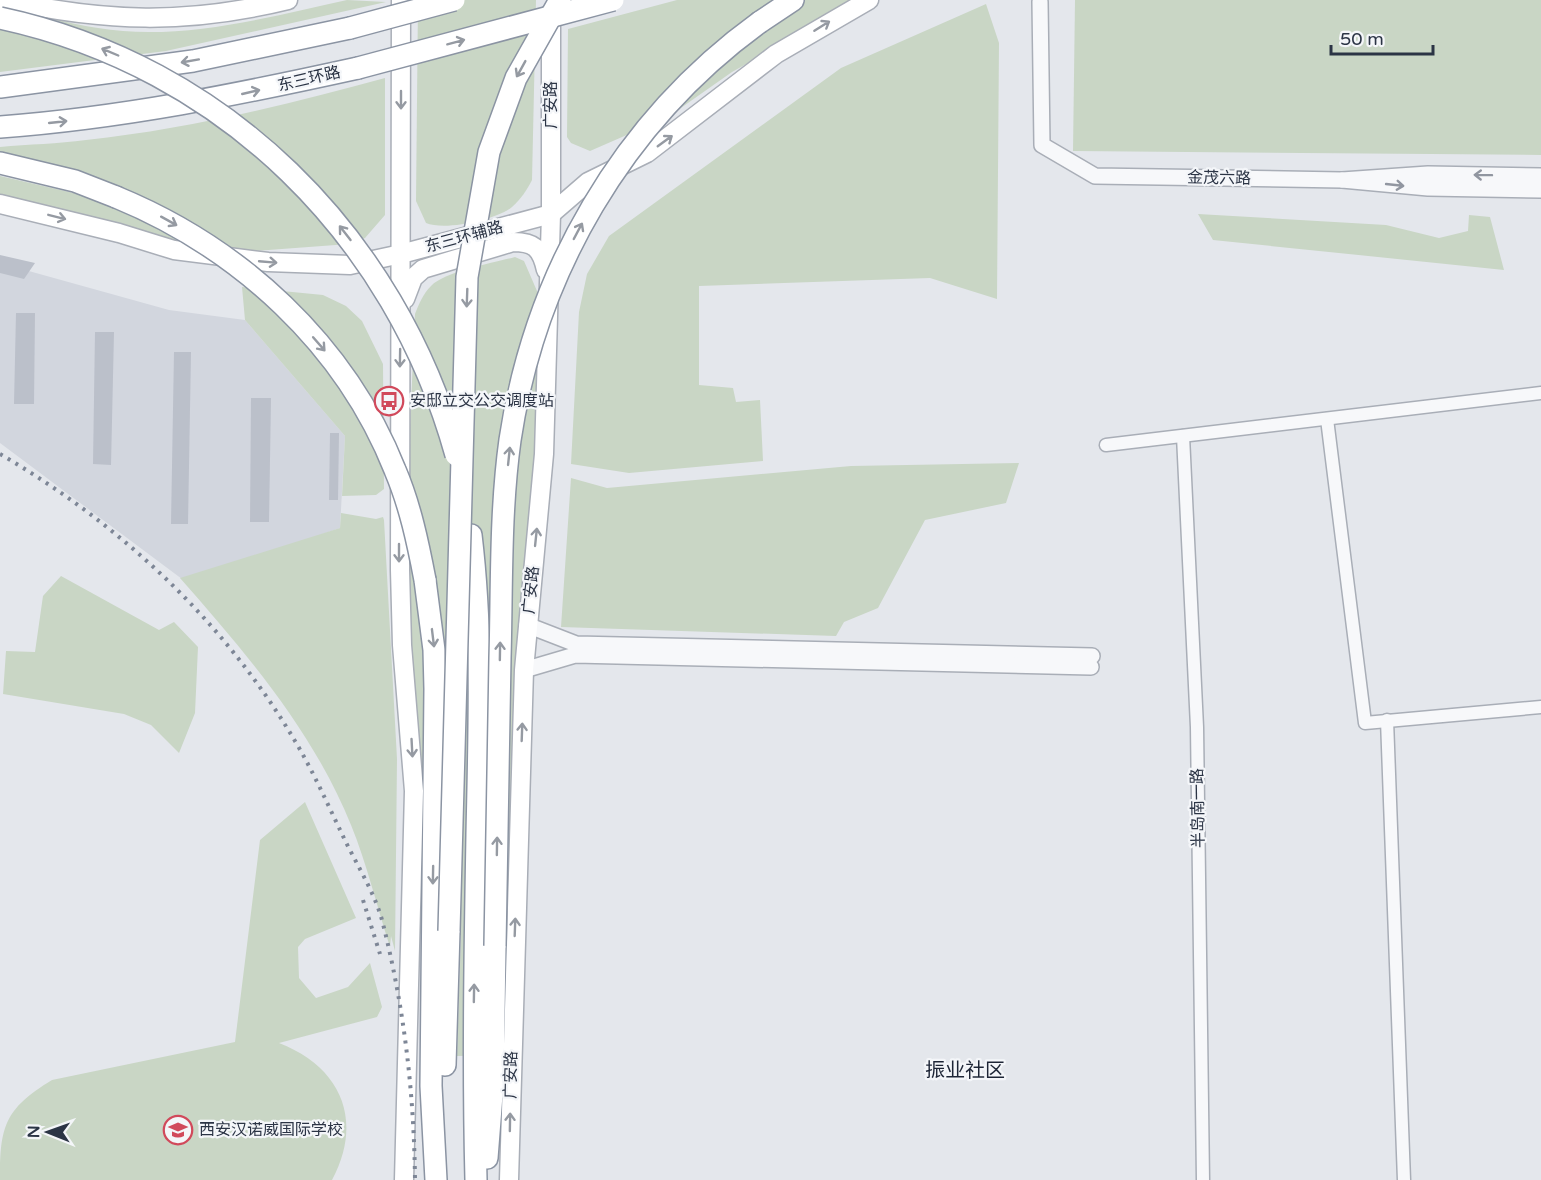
<svg xmlns="http://www.w3.org/2000/svg" width="1541" height="1180" font-family="'Varela Round','Noto Sans SC',sans-serif">
<rect width="100%" height="100%" fill="#e4e7ec"/>
<polygon fill="#d2d6de" points="0,263 169,310 245,320 345,436 340,528 186,582 0,443"/>
<g fill="#c9d6c5">
<path d="M 347,0 L 386,2 L 166,51 L 0,72 L 0,6 C 33,13 65,23 98,28 C 179,42 269,17 347,0 Z"/>
<path d="M 418,0 L 536,0 L 532,180 C 527,190 521,199 512,207 C 496,220 445,231 426,223 L 416,201 Z"/>
<polygon points="677,0 860,0 732,72 668,117 590,151 571,143 567,137 568,29"/>
<polygon points="1075,0 1541,0 1541,155 1073,151"/>
<polygon points="986,4 999,43 997,299 930,278 699,286 699,385 733,388 736,402 760,400 763,461 629,473 571,464 579,312 587,274 609,236 841,68"/>
<path d="M 385,78 L 385,215 L 365,238 L 349,244 L 255,251 L 172,245 L 0,198 L 0,176 L 82,195 L 135,215 L 146,198 L 86,175 L 0,155 L 0,147 C 29,144 58,144 86,140 C 187,129 287,105 385,78 Z"/>
<polygon points="1198,214 1386,225 1439,238 1468,231 1469,215 1490,217 1504,270 1213,240"/>
<path d="M 515,257 L 524,261 L 537,291 L 539,340 L 536,464 L 531,531 L 519,620 L 515,710 L 507,1055 L 457,1056 L 461,935 L 418,934 L 404,563 L 415,314 C 419,304 423,294 431,286 C 446,271 494,263 515,257 Z"/>
<polygon points="242,287 323,295 346,306 362,321 383,364 384,489 376,495 342,496 345,436 245,320"/>
<polygon points="1019,463 1006,503 925,520 878,608 844,622 836,636 561,627 571,478 607,488 851,466"/>
<path d="M 341,513 L 376,519 L 383,517 L 384,520 L 397,759 L 395,951 L 391,936 L 390,947 C 377,907 367,864 351,825 C 313,731 246,653 180,578 L 340,528 Z"/>
<polygon points="61,576 159,630 174,622 198,647 195,713 179,753 151,725 124,714 3,694 6,651 35,652 43,596"/>
<path d="M 305,802 L 356,918 L 305,939 L 298,947 L 299,978 L 316,998 L 348,987 L 370,963 L 382,1007 L 377,1017 L 279,1043 C 341,1067 364,1120 332,1180 L 0,1180 C 0,1127 4,1109 52,1080 L 235,1042 L 260,840 Z"/>
</g>
<g fill="#bbc0ca">
<polygon points="0,255 35,263 24,279 0,273"/>
<polygon points="16,313 35,313 34,404 14,404"/>
<polygon points="95,332 114,332 111,465 93,464"/>
<polygon points="174,352 191,352 188,524 171,524"/>
<polygon points="251,398 271,398 269,522 250,522"/>
<polygon points="330,433 339,433 338,500 329,500"/>
</g>
<g fill="none" stroke-linecap="round" stroke-linejoin="round">
<g stroke="#a9aeb7" stroke-width="15">
<g id="minor">
<polyline points="1327,419 1365,723 1541,707"/>
<polyline points="1183,436 1197,727 1203,1180"/>
<polyline points="1106,445 1541,393"/>
<polyline points="1387,720 1404,1180"/>
</g>
</g>
<g stroke="#a9aeb7" stroke-width="18">
<g id="tertiary">
<polyline points="1040,2 1042,145 1095,176 1342,180"/>
<polyline points="1541,176 1428,174 1342,180 1428,188 1541,190"/>
<polyline points="527,625 576,644 1092,656"/>
<polyline points="524,670 575,655 1091,667"/>
</g>
</g>
<g stroke="#a9aeb7" stroke-width="21">
<g id="secondary">
<path d="M 4,0 C 105,22 186,25 288,0"/>
<polyline points="401,0 400,570 402,645 414,791 404,1180"/>
<polyline points="0,204 119,233 174,250 268,262 350,265 401,254 551,214 588,182 647,153 776,54 869,0"/>
<path d="M 405,299 L 413,278 L 423,269 L 513,242 C 534,242 541,248 546,270"/>
<polyline points="509,1180 524,670 544,454 551,214 551,13"/>
</g>
</g>
<g stroke="#8b94a3" stroke-width="24">
<g id="trunk">
<polyline points="760,22 793,0"/>
<polyline points="0,87 193,61 350,28"/>
<path d="M 0,127 C 122,118 240,94 358,68"/>
<polyline points="0,163 75,181 116,197"/>
<path d="M 471,535 C 483,635 479,735 477,835 C 475,950 473,1065 476,1180"/>
<polyline points="425,580 434,650 435,689 431,1086 436,1180"/>
<polyline points="445,1065 449,931"/>
<polyline points="487,1158 493,1082 495,946"/>
</g>
</g>
<use href="#minor" stroke="#f7f8fa" stroke-width="12"/>
<use href="#tertiary" stroke="#f7f8fa" stroke-width="15"/>
<use href="#secondary" stroke="#fff" stroke-width="18"/>
<use href="#trunk" stroke="#fff" stroke-width="21"/>
<g stroke="#7d8696" stroke-width="4" stroke-dasharray="3 6" stroke-linecap="butt">
<path d="M 0,454 C 120,524 224,621 295,741 C 313,771 327,803 342,834 C 355,862 374,891 382,920 C 404,1006 414,1092 415,1180"/>
<polyline points="363,900 380,954"/>
</g>
<g stroke="#8b94a3" stroke-width="24" stroke-linecap="butt">
<g id="trunk-bridge">
<path d="M 0,18 C 224,66 395,235 456,455"/>
<polyline points="350,28 454,0"/>
<polyline points="358,68 613,0"/>
<path d="M 116,197 C 240,248 345,344 395,470 C 410,505 418,543 425,580"/>
<polyline points="449,931 467,277 489,152 516,78 560,0"/>
<path d="M 495,946 C 496,850 498,754 500,658 C 502,585 500,512 510,440 C 535,273 623,121 760,22"/>
</g>
</g>
<use href="#trunk-bridge" stroke="#fff" stroke-width="21"/>
</g>
<defs><path id="oneway-shaft" d="M-6 0H5M1.5-3L5.5 0L1.5 3" fill="none" stroke-width="1.6" stroke-linecap="round" stroke-linejoin="round" transform="scale(1.5)"/></defs>
<g stroke="#959aa2">
<use href="#oneway-shaft" transform="translate(822 26) rotate(-32)"/>
<use href="#oneway-shaft" transform="translate(456 42) rotate(-15)"/>
<use href="#oneway-shaft" transform="translate(110 52) rotate(-157)"/>
<use href="#oneway-shaft" transform="translate(190 61) rotate(170)"/>
<use href="#oneway-shaft" transform="translate(521 69) rotate(119)"/>
<use href="#oneway-shaft" transform="translate(251 92) rotate(-13)"/>
<use href="#oneway-shaft" transform="translate(401 100) rotate(90)"/>
<use href="#oneway-shaft" transform="translate(58 122) rotate(-6)"/>
<use href="#oneway-shaft" transform="translate(665 141) rotate(-36)"/>
<use href="#oneway-shaft" transform="translate(57 217) rotate(14)"/>
<use href="#oneway-shaft" transform="translate(169 221) rotate(29)"/>
<use href="#oneway-shaft" transform="translate(578 231) rotate(-62)"/>
<use href="#oneway-shaft" transform="translate(345 233) rotate(-128)"/>
<use href="#oneway-shaft" transform="translate(268 262) rotate(5)"/>
<use href="#oneway-shaft" transform="translate(467 298) rotate(92)"/>
<use href="#oneway-shaft" transform="translate(319 344) rotate(49)"/>
<use href="#oneway-shaft" transform="translate(400 358) rotate(91)"/>
<use href="#oneway-shaft" transform="translate(509 456) rotate(-84)"/>
<use href="#oneway-shaft" transform="translate(536 537) rotate(-84)"/>
<use href="#oneway-shaft" transform="translate(399 553) rotate(90)"/>
<use href="#oneway-shaft" transform="translate(433 638) rotate(83)"/>
<use href="#oneway-shaft" transform="translate(500 651) rotate(-89)"/>
<use href="#oneway-shaft" transform="translate(522 732) rotate(-88)"/>
<use href="#oneway-shaft" transform="translate(412 748) rotate(87)"/>
<use href="#oneway-shaft" transform="translate(497 846) rotate(-89)"/>
<use href="#oneway-shaft" transform="translate(433 875) rotate(91)"/>
<use href="#oneway-shaft" transform="translate(515 927) rotate(-88)"/>
<use href="#oneway-shaft" transform="translate(474 993) rotate(-89)"/>
<use href="#oneway-shaft" transform="translate(510 1122) rotate(-89)"/>
</g>
<g stroke="#9196a0">
<use href="#oneway-shaft" transform="translate(1483 175) rotate(-179)"/>
<use href="#oneway-shaft" transform="translate(1395 185) rotate(6)"/>
</g>
<defs>
<g id="bus-ring" transform="scale(1.5)"><circle r="9.5" fill="#f4f6f9" stroke="#d1495b" stroke-width="1.5"/><path d="M-5-6H5V4H4V6H2V4H-2V6H-4V4H-5ZM-3.5-4V0h7V-4ZM-3.5 1.2v1.5H-2V1.2ZM2 1.2v1.5H3.5V1.2Z" fill="#d1495b"/></g>
<g id="school-ring" transform="scale(1.5)"><circle r="9.5" fill="#f4f6f9" stroke="#d1495b" stroke-width="1.5"/><path d="M0-5L7-2L0 1L-7-2ZM-4 1L0 2.5L4 1V4Q0 6-4 4Z" fill="#d1495b"/></g>
</defs>
<g fill-rule="evenodd">
<use href="#bus-ring" x="389" y="401"/>
<use href="#school-ring" x="178" y="1130"/>
</g>
<g text-anchor="middle" dominant-baseline="central" stroke-width="4.5" stroke-linejoin="round" paint-order="stroke">
<g font-size="16" fill="#2b3445" stroke="#f4f6f9">
<text transform="translate(309 79) rotate(-13)">东三环路</text>
<text transform="translate(551 105) rotate(-90)">广安路</text>
<text transform="translate(1219 178) rotate(1)">金茂六路</text>
<text transform="translate(464 237) rotate(-15)">东三环辅路</text>
<text transform="translate(531 590) rotate(-84)">广安路</text>
<text transform="translate(1198 808) rotate(-91)">半岛南一路</text>
<text transform="translate(511 1075) rotate(-89)">广安路</text>
</g>
<g font-size="16" fill="#2b3445" stroke="#f4f6f9" text-anchor="start">
<text x="410" y="401">安邸立交公交调度站</text>
<text x="199" y="1130">西安汉诺威国际学校</text>
</g>
<g font-size="20" fill="#1d2536" stroke="#f4f6f9">
<text x="965" y="1071">振业社区</text>
</g>
</g>
<g transform="translate(48 1132) rotate(271)" stroke="#f4f6f9" stroke-width="4.5" paint-order="stroke">
<path d="M0-4.5L10 22L0 15L-10 22Z" fill="#2b3445"/>
<text y="-9" font-size="16" font-weight="bold" text-anchor="middle" fill="#2b3445">N</text>
</g>
<path d="M1331 45v9h102v-9" fill="none" stroke="#2b3445" stroke-width="3"/>
<text x="1340" y="45" font-size="18" fill="#2b3445" stroke="#f4f6f9" stroke-width="4.5" paint-order="stroke">50 m</text>
</svg>
